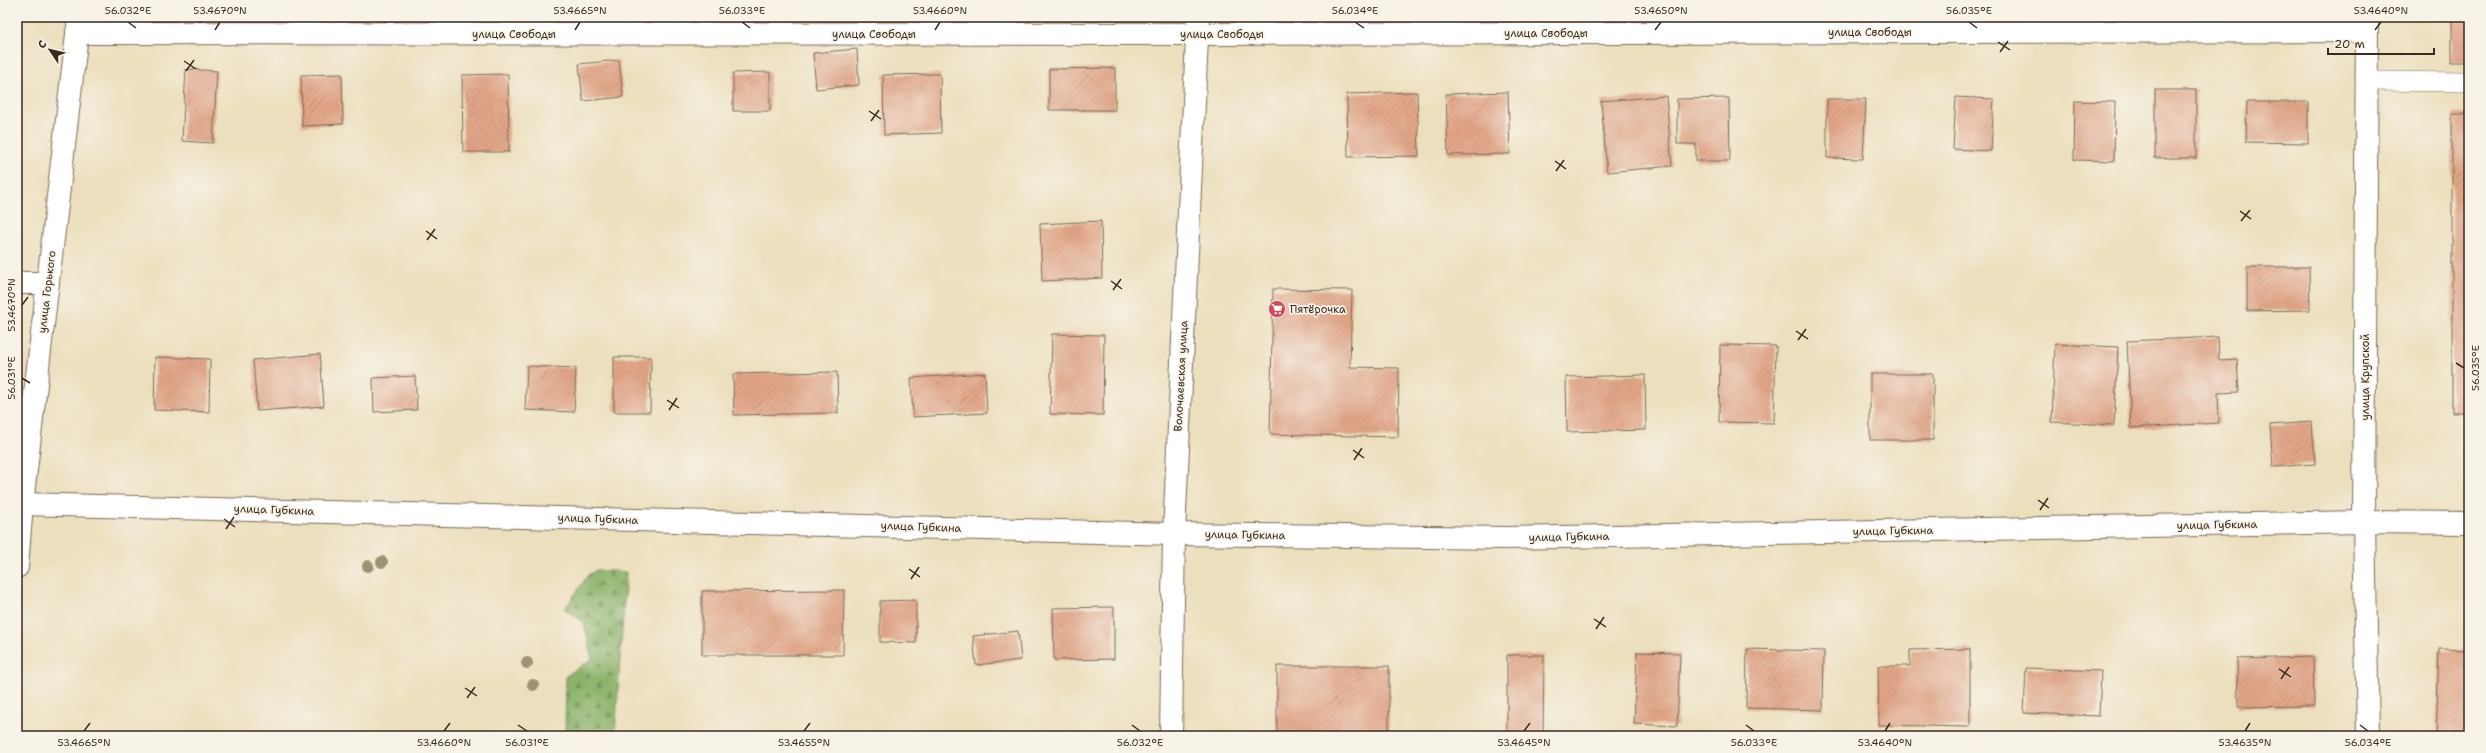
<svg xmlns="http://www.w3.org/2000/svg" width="2486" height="753" font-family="'Shantell Sans',sans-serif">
<defs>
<pattern id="forest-firs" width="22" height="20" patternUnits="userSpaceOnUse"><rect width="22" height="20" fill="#8ab269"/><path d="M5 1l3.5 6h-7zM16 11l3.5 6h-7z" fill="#729156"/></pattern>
<pattern id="building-hatch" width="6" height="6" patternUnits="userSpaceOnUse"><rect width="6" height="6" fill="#e3a687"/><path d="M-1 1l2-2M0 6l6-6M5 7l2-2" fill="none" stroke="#b9876e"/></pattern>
</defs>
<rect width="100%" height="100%" fill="#f7f3e8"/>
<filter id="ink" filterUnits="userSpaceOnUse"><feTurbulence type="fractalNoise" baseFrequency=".025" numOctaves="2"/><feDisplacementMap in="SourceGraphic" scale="8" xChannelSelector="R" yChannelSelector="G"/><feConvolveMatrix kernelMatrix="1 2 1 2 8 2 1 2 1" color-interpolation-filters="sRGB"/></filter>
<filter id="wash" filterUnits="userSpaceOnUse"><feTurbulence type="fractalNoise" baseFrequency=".012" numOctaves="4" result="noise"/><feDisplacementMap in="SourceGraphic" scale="16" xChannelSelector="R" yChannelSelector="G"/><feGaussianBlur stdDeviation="0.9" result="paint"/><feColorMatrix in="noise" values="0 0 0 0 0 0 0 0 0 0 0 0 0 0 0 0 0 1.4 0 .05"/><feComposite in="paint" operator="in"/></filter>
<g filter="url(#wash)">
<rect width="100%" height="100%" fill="#ecdfbd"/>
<polygon fill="url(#forest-firs)" stroke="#626e44" points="597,570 626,572 615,736 565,736 566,676 592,659 584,622 565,609 588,575"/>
<g id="blocks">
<g fill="url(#building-hatch)">
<rect x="2452" y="17" width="17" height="45"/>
<polygon points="857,49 859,85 816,89 813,53"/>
<polygon points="619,60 623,97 583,101 579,64"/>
<polygon points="1115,68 1115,110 1049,110 1049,69"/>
<polygon points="186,69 217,71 213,143 182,141"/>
<polygon points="770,72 770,111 733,111 733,73"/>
<polygon points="342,74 343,124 302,126 301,75"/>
<polygon points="508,74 509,152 463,152 462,75"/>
<polygon points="940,74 941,133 884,135 883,75"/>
<rect x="2155" y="90" width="41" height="68"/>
<polygon points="1417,92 1419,156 1348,157 1347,94"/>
<polygon points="1508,92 1510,154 1448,155 1446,94"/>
<polygon points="1666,96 1672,166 1607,172 1601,101"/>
<polygon points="1956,97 1994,99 1991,151 1953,149"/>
<polygon points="1729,98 1730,161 1696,161 1696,144 1677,144 1677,99"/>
<polygon points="1827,99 1866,99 1863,159 1827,158"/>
<polygon points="2075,101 2115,102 2114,161 2074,160"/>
<polygon points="2247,102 2308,102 2308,143 2246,142"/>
<rect x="2452" y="114" width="17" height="298"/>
<polygon points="1101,221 1102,278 1042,281 1040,224"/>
<polygon points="2247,267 2309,267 2310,310 2247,311"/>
<polygon points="1273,289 1352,290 1350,367 1399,368 1398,437 1270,434"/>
<polygon points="1052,334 1104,335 1103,415 1050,414"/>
<polygon points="2218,337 2219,360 2237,359 2239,392 2218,393 2219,423 2131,428 2127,341"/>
<polygon points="2055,344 2118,347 2114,425 2052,422"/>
<polygon points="1720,345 1776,346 1774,423 1719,422"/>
<polygon points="320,354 324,406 257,411 253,360"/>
<polygon points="155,357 210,359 209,412 154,410"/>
<polygon points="614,357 651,357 650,412 614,412"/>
<polygon points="527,366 576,368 574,412 525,410"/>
<polygon points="837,372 838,413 734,415 733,374"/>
<polygon points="985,373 987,413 913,417 911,378"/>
<rect x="1870" y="374" width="63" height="66"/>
<polygon points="1645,375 1646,430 1567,432 1566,377"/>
<polygon points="415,376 417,410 374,412 373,378"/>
<polygon points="2312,422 2315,464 2273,467 2270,425"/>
<polygon points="844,590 843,655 702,655 702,591"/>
<polygon points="916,600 916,643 880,642 880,601"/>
<polygon points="1114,607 1114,659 1054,660 1053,608"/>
<polygon points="1018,631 1021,660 976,665 973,636"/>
<polygon points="1747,649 1824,651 1823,710 1746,708"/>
<polygon points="1970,649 1970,727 1879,725 1878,666 1910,666 1910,650"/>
<polygon points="2439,649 2469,650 2469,736 2436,736"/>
<polygon points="1637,652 1680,653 1677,726 1634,724"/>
<polygon points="1507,655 1544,655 1543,736 1507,736"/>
<polygon points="2313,657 2314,706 2238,707 2237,659"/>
<rect x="1277" y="666" width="112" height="70"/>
<polygon points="2026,668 2101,671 2099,716 2024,713"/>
</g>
</g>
</g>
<g filter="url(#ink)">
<use href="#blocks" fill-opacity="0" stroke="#796956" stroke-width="1"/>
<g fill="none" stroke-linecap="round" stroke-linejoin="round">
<g stroke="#796956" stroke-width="20">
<polyline id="lane" points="2366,81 2469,82"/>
</g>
<g stroke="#796956" stroke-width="24">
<g id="street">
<polyline points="2367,17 2364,522 2368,736"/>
<polyline points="77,33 1196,34 2367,31"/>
<polyline points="17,283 48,283"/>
<polyline points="1171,736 1174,534 1198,17"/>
</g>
</g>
<g stroke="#796956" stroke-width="24">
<g id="secondary">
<polyline points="22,504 1174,534 1507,538 2364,522 2469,523"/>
<polyline points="17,567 22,504 79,17"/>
</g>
</g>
<use href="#lane" stroke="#fff" stroke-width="19"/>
<use href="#street" stroke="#fff" stroke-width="22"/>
<use href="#secondary" stroke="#fff" stroke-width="22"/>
</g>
<g fill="#9b9372">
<circle cx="382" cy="562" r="6"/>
<circle cx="368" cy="566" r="6"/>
<circle cx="527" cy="663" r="6"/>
<circle cx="533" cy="685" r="6"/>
</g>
</g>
<path fill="none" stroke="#3b2a1e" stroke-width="1.5" d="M 128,22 L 136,28M 742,22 L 750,28M 1355,22 L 1364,28M 1969,22 L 1977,28M 215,30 L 220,22M 575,30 L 580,22M 935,30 L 940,22M 1655,30 L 1661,22M 2375,30 L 2381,22M 1998,42 L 2010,50M 2000,52 L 2008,41M 184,61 L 196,69M 186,71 L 194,60M 869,111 L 881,119M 871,121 L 879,110M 1555,161 L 1566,169M 1556,171 L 1564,160M 2240,211 L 2251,219M 2241,221 L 2250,210M 426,231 L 437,239M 427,240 L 435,229M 1111,281 L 1122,289M 1113,290 L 1121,279M 22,305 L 28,297M 1796,331 L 1808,339M 1798,340 L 1806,329M 2456,363 L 2464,368M 22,378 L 30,383M 667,400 L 679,408M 669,410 L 677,398M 1353,450 L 1364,458M 1354,460 L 1362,448M 2038,500 L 2049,508M 2040,510 L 2048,498M 224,519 L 235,527M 226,529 L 234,517M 909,569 L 920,577M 911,579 L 919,567M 1594,619 L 1606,627M 1596,629 L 1604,617M 2279,669 L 2291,677M 2281,679 L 2289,667M 465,688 L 477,696M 467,698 L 475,687M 518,725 L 527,731M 1132,725 L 1140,731M 1746,725 L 1754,731M 2360,725 L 2368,731M 84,731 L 90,723M 444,731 L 450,723M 804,731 L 810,723M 1524,731 L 1530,723M 1885,731 L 1890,723M 2245,731 L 2250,723"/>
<defs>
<g id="supermarket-disc" transform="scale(0.9)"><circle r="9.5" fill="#d1495b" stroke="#f7f3e8"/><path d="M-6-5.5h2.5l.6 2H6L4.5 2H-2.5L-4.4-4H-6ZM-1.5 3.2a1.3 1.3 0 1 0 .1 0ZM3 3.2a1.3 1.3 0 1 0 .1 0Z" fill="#fff"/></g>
</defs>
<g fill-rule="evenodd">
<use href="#supermarket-disc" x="1277" y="309"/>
</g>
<g text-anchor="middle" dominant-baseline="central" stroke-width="3.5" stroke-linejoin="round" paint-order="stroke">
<g font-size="11" fill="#3b2a1e" stroke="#f7f3e8">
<text x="1870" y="32">улица Свободы</text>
<text x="1546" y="33">улица Свободы</text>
<text x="514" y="34">улица Свободы</text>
<text x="874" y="34">улица Свободы</text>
<text x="1222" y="34">улица Свободы</text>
<text transform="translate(47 292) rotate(-83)">улица Горького</text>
<text transform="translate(1181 376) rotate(-87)">Волочаевская улица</text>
<text transform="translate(2365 377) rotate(-90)">улица Крупской</text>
<text transform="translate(274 510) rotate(2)">улица Губкина</text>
<text transform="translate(598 519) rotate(2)">улица Губкина</text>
<text transform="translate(2217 525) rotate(-1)">улица Губкина</text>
<text transform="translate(921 527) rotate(2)">улица Губкина</text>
<text transform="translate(1893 531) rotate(-1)">улица Губкина</text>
<text transform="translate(1245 535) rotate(1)">улица Губкина</text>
<text transform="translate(1569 537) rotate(-1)">улица Губкина</text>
</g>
<g font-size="11" fill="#3b2a1e" stroke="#f7f3e8" text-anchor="start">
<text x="1290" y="309">Пятёрочка</text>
</g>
</g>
<rect width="2486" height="753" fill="none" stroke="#f7f3e8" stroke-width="44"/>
<g transform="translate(50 50) rotate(305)" stroke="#f7f3e8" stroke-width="3" paint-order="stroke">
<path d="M0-3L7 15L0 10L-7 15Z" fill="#3b2a1e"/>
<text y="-6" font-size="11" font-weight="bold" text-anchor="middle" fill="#3b2a1e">С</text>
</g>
<path d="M2328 48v6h106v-6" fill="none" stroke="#3b2a1e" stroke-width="2"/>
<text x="2334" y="48" font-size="12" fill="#3b2a1e" stroke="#f7f3e8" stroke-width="3" paint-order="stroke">20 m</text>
<rect x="22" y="22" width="2442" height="709" fill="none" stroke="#3b2a1e" stroke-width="1.5"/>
<g font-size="10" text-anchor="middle" fill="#3b2a1e">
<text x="128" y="14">56.032°E</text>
<text x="220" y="14">53.4670°N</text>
<text x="580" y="14">53.4665°N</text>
<text x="742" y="14">56.033°E</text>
<text x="940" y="14">53.4660°N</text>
<text x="1355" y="14">56.034°E</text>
<text x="1661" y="14">53.4650°N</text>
<text x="1969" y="14">56.035°E</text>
<text x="2381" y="14">53.4640°N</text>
<text transform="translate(11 305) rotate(-90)" y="4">53.4670°N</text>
<text transform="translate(2475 368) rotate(-90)" y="4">56.035°E</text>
<text transform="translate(11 378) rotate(-90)" y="4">56.031°E</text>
<text x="84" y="746">53.4665°N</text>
<text x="444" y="746">53.4660°N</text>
<text x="527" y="746">56.031°E</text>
<text x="804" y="746">53.4655°N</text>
<text x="1140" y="746">56.032°E</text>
<text x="1524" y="746">53.4645°N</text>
<text x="1754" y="746">56.033°E</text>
<text x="1885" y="746">53.4640°N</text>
<text x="2245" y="746">53.4635°N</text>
<text x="2368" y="746">56.034°E</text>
</g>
</svg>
